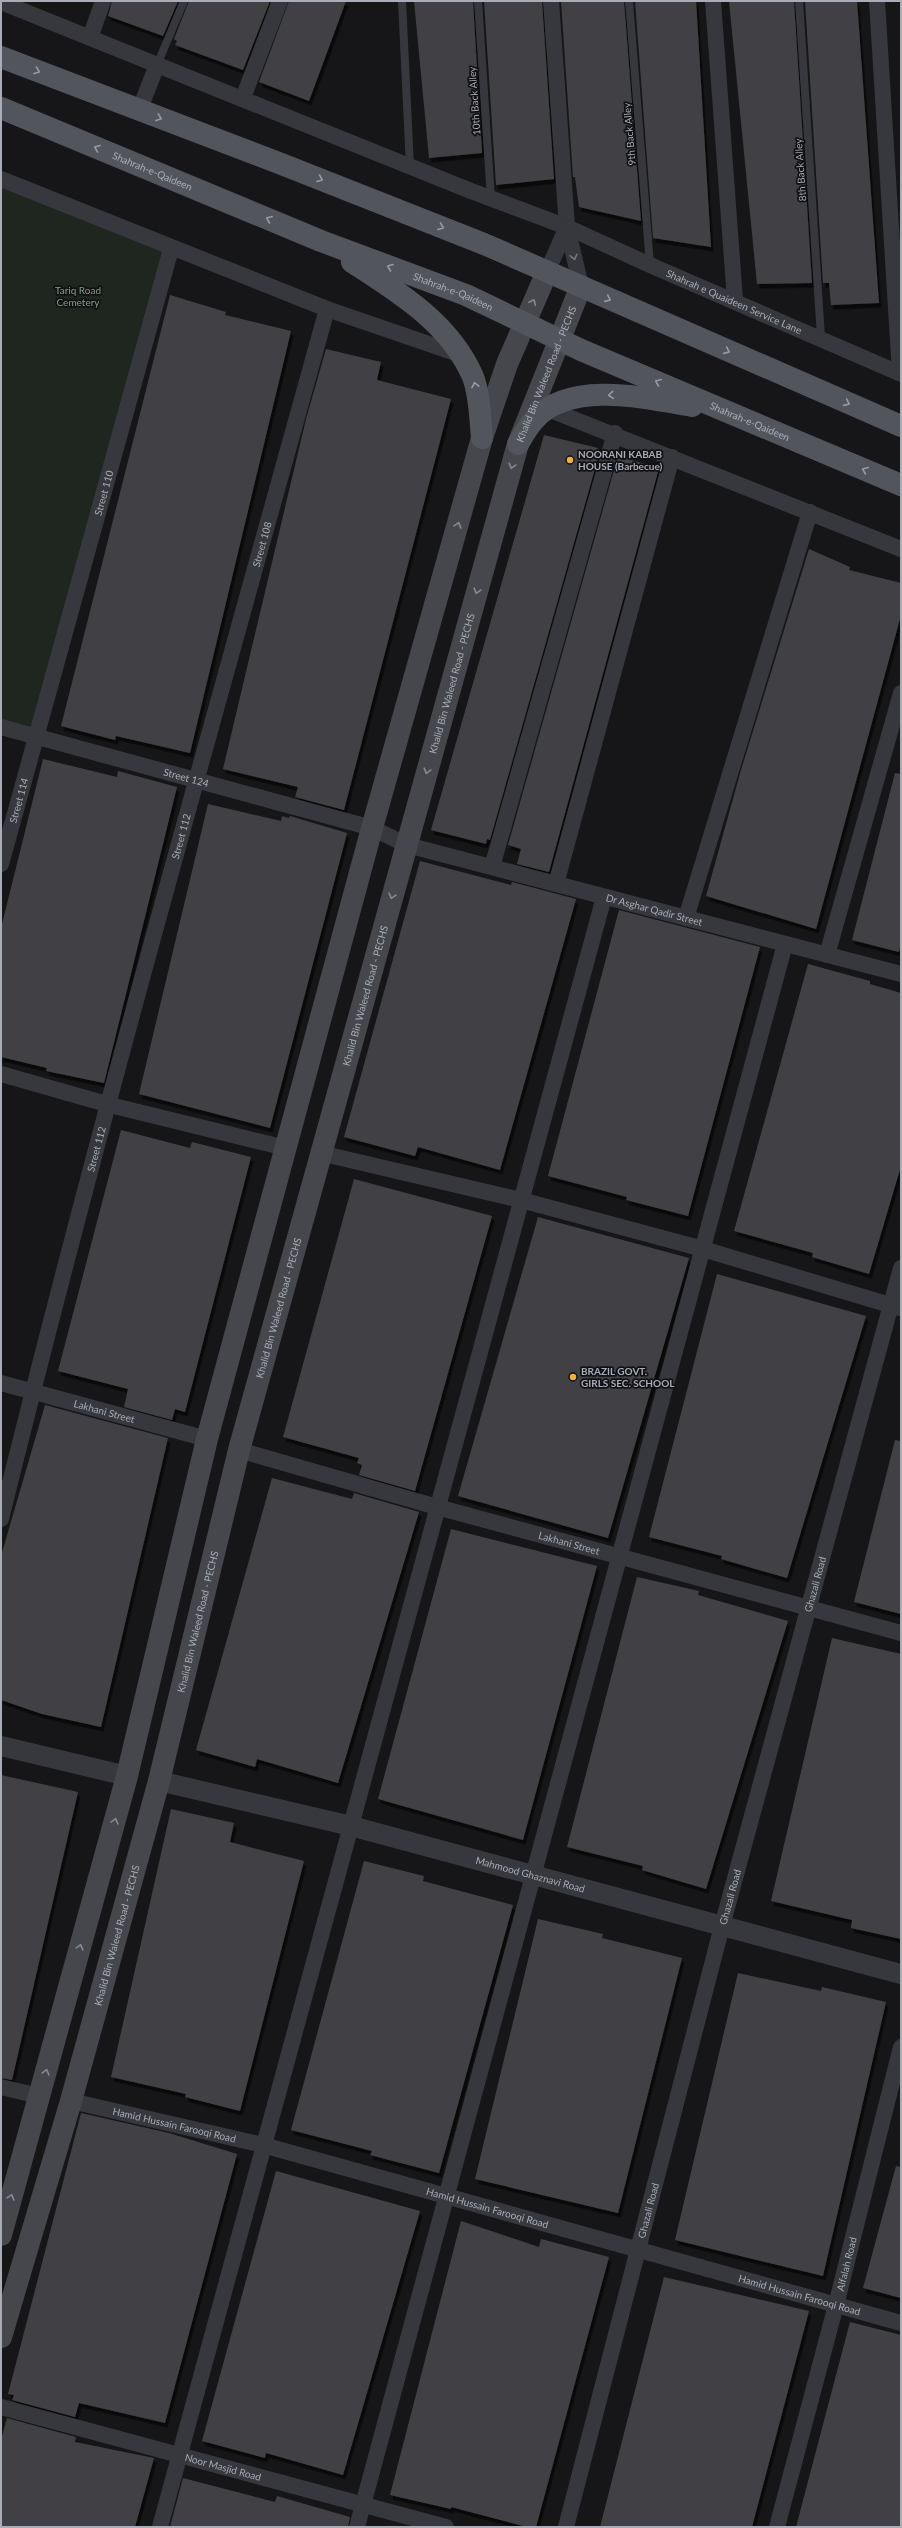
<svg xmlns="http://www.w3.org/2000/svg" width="902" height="2528" font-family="Lato,sans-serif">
<defs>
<filter id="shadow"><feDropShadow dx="2.5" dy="4.5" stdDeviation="0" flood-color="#0009"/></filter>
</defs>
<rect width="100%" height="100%" fill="#161618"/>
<polygon fill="#1e261f" points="1,179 171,249 35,736 1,727"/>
<g fill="#404145" filter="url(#shadow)">
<polygon points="112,1 178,1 163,36 108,16"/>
<polygon points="189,1 270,1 243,70 175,45 177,41 174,39"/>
<polygon points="289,1 346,1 309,101 259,82"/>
<polygon points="414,1 473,1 482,153 429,158"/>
<polygon points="484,1 542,1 554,179 496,185"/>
<polygon points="561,1 624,1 641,221 579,207 575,177 573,177"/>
<polygon points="635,1 696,1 711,247 653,238"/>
<polygon points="729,1 794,1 812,283 757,284"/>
<polygon points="805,1 857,1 879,303 831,305 829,283 823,283"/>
<polygon points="170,295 226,312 225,315 291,331 190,753 116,736 115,740 61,726"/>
<polygon points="326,349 381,362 377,380 451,399 344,810 295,797 298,787 223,769 306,419"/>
<polygon points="544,435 598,448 597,450 600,451 490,840 487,839 486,844 431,830"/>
<polygon points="618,456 659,468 549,872 517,864 521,849 508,845"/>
<polygon points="809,549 850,567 849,570 901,583 901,615 816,929 706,896 741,770"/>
<polygon points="43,759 117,777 118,771 177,787 104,1083 46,1071 47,1068 1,1057 1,928"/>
<polygon points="895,773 901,774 901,942 899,952 852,940"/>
<polygon points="208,804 281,821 282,816 289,818 290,816 347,833 270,1128 139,1094"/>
<polygon points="420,861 511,885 512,882 576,899 500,1170 418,1147 415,1156 344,1137"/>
<polygon points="619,910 760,947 688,1216 626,1200 627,1197 548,1176"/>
<polygon points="808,964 870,981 870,984 901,993 901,1166 869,1274 812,1257 813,1253 734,1231"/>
<polygon points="121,1130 190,1148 192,1142 251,1157 185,1412 175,1409 172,1420 124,1407 128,1389 58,1371"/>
<polygon points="354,1179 492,1216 415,1491 359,1475 362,1465 357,1463 359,1458 283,1437"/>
<polygon points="538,1217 689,1258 608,1538 458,1496"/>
<polygon points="717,1274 866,1316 787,1578 721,1559 722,1556 649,1537"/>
<polygon points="45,1405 168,1438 101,1727 42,1714 1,1700 1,1556"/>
<polygon points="895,1440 901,1441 901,1614 854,1602"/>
<polygon points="272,1478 352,1499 354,1493 419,1512 338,1783 257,1759 255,1767 196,1750"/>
<polygon points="451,1529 597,1566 523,1840 378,1799"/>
<polygon points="637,1577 699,1591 698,1595 788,1621 706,1889 642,1870 643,1866 567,1847"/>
<polygon points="832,1638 901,1654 901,1939 851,1928 852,1920 771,1901"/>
<polygon points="1,1775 78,1792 12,2080 1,2078"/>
<polygon points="171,1809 234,1823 230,1842 304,1861 240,2111 185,2097 186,2094 111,2077"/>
<polygon points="364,1861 424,1876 423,1881 513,1905 439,2173 370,2155 372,2151 291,2130"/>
<polygon points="538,1919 603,1934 602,1938 682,1958 618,2213 475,2179"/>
<polygon points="738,1973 821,1991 822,1987 886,2002 823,2276 675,2240"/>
<polygon points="81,2113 169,2133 237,2154 165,2423 79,2403 75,2417 12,2400 14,2395 8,2394"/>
<polygon points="896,2166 901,2167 901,2298 863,2288"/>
<polygon points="276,2171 420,2211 343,2475 266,2453 265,2458 202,2441"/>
<polygon points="461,2221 539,2247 541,2239 609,2257 536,2527 527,2527 451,2507 451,2509 390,2495"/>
<polygon points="664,2277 809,2311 752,2527 600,2527"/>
<polygon points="850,2322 901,2335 901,2527 796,2527"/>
<polygon points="7,2418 76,2437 75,2442 154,2458 135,2527 1,2527 1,2440"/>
<polygon points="183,2478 275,2502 277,2496 350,2517 348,2527 170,2527"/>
</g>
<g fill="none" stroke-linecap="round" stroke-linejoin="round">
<g stroke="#37383d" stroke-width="8">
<polyline points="402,1 410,167"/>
<polyline points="478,1 491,199"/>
<polyline points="629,1 650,265"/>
<polyline points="799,1 821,337"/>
<polyline points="157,65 184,1"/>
</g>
<g stroke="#37383d" stroke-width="16">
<polyline points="551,1 567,227 581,286"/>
<polyline points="713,1 735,300"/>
<polyline points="877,1 900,373"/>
<path id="s1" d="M 1,2 L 471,191 L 567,227 L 650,265 L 901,374"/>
<polyline points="90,38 103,1"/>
<polyline points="243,98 280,1"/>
<polyline points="139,111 157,65"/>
<polyline points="1,179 327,309 461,355"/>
<polyline points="547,272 567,227"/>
<polyline points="548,409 901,549"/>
<path id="s2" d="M 1,727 L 372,828 L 407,845 L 901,974"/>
<path id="s3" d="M 1,864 L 171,249"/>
<polyline points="492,867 615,433"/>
<polyline points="556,884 672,457"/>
<polyline points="686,918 810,512"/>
<polyline points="827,955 901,693"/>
<polyline points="1,1074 110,1105 286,1148"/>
<polyline points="320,1153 521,1200 703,1249 900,1308"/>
<path id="s4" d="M 1,1383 L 207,1439"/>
<path id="s5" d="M 239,1450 L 437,1507 L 901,1633"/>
<path id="s6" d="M 1,1519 C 101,1114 216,711 327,309"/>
<polyline points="1,2087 39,2096"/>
<path id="s7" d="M 71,2101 L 263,2145 L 901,2323"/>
<path id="s8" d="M 1,2407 L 446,2527"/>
<polyline points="160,2527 604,897"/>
<polyline points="357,2527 785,944"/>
<path id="s9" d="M 566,2527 L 722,1926 L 901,1268"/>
<path id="s10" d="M 777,2527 L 836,2305 L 901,2047"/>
</g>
<g stroke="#37383d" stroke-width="20">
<polyline points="1,1746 127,1776"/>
<path id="s11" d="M 159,1781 L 351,1826 L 901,1974"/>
</g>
<g stroke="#45474d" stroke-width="22">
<polyline points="1,2235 127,1776 207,1439 372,828 482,438 507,364 547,272"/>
<path id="s12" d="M 1,2337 L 71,2101 L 159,1781 L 239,1450 L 518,444 L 581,286"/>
</g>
<g stroke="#53555c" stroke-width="22">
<polyline points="1,57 284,165 484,244 901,426"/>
<path id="s13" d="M 1,108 L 321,241 L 466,295 L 581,350 L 901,485"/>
<path d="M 352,262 C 398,292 450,323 473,377 C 480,395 480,418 482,438"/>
<path d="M 518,444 C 523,436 528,426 535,419 C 571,380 646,398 692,406"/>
</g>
</g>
<defs><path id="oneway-chevron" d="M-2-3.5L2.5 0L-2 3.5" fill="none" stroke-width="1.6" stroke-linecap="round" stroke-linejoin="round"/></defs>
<g stroke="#979ba6">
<use href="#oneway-chevron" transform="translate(37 71) rotate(21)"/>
<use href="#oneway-chevron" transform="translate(159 118) rotate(20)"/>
<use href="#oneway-chevron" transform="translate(97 148) rotate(-158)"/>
<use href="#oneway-chevron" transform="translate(320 179) rotate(22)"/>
<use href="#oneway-chevron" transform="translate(269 219) rotate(-158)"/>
<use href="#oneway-chevron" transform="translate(441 227) rotate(22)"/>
<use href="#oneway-chevron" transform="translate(390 267) rotate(-159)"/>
<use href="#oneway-chevron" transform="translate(608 299) rotate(24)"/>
<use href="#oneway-chevron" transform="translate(727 351) rotate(24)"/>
<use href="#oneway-chevron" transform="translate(658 382) rotate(-157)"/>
<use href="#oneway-chevron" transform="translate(475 385) rotate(-102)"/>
<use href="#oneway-chevron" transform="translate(611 395) rotate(175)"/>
<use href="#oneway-chevron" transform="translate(847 403) rotate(24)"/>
<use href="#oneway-chevron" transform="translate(865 470) rotate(-157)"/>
</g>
<use stroke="#757881" href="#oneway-chevron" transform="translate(574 257) rotate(77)"/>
<g stroke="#858993">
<use href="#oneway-chevron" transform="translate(533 302) rotate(-65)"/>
<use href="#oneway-chevron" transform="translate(512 466) rotate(105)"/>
<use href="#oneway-chevron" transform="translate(458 525) rotate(-74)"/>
<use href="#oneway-chevron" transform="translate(477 591) rotate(105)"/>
<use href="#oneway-chevron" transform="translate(427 771) rotate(105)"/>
<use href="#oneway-chevron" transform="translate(392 896) rotate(106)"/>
<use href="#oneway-chevron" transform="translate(115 1821) rotate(-75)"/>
<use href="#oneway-chevron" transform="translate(80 1947) rotate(-75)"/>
<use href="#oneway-chevron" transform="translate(46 2072) rotate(-75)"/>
<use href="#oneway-chevron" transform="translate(11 2197) rotate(-74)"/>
</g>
<g fill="#f2b134" stroke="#111113" stroke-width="1.5">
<circle cx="570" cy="460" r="4"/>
<circle cx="573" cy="1377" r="4"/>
</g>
<g text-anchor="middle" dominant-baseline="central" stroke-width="3.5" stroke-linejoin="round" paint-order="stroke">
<g font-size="10" fill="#a8adb8" stroke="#111113">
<text transform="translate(474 101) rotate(-94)">10th Back Alley</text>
<text transform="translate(629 134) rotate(-95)">9th Back Alley</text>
<text transform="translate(800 170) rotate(-94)">8th Back Alley</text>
<text stroke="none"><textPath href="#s13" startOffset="164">Shahrah-e-Qaideen</textPath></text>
<text stroke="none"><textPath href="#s13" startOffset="488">Shahrah-e-Qaideen</textPath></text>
<text stroke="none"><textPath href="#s1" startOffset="792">Shahrah e Quaideen Service Lane</textPath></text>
<text stroke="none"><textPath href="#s12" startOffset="2038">Khalid Bin Waleed Road - PECHS</textPath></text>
<text stroke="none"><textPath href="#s13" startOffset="812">Shahrah-e-Qaideen</textPath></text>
<text stroke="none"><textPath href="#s3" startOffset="385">Street 110</textPath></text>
<text stroke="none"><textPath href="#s6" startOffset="1009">Street 108</textPath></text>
<text stroke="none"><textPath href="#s12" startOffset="1714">Khalid Bin Waleed Road - PECHS</textPath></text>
<text stroke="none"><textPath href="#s2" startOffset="192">Street 124</textPath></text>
<text stroke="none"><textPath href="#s3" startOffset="66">Street 114</textPath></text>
<text stroke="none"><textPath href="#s6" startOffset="706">Street 112</textPath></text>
<text stroke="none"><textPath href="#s2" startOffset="679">Dr Asghar Qadir Street</textPath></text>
<text stroke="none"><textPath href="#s12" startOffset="1390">Khalid Bin Waleed Road - PECHS</textPath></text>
<text stroke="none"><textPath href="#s6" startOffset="382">Street 112</textPath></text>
<text stroke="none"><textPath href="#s12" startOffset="1066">Khalid Bin Waleed Road - PECHS</textPath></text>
<text stroke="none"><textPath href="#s4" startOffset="107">Lakhani Street</textPath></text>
<text stroke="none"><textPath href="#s5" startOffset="343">Lakhani Street</textPath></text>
<text stroke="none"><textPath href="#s9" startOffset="975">Ghazali Road</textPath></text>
<text stroke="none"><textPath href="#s12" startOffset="742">Khalid Bin Waleed Road - PECHS</textPath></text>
<text stroke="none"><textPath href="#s11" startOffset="383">Mahmood Ghaznavi Road</textPath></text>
<text stroke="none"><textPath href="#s9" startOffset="651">Ghazali Road</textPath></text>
<text stroke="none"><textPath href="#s12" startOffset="418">Khalid Bin Waleed Road - PECHS</textPath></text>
<text stroke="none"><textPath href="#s7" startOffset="106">Hamid Hussain Farooqi Road</textPath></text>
<text stroke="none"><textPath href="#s7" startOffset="430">Hamid Hussain Farooqi Road</textPath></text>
<text stroke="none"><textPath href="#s9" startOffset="327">Ghazali Road</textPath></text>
<text stroke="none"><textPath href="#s10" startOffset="272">Alfalah Road</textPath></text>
<text stroke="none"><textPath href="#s7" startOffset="754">Hamid Hussain Farooqi Road</textPath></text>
<text stroke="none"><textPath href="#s8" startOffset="230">Noor Masjid Road</textPath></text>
</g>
<g font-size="10" fill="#7fa381" stroke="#111113">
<text x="78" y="290">Tariq Road<tspan x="78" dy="12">Cemetery</tspan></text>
</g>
<g font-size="10" font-weight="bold" fill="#a8adb8" stroke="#111113" text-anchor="start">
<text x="578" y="454">NOORANI KABAB<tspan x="578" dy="12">HOUSE (Barbecue)</tspan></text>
<text x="581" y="1371">BRAZIL GOVT.<tspan x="581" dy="12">GIRLS SEC. SCHOOL</tspan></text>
</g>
</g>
<rect width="902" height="2528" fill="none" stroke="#a8adb8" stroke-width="4"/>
</svg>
